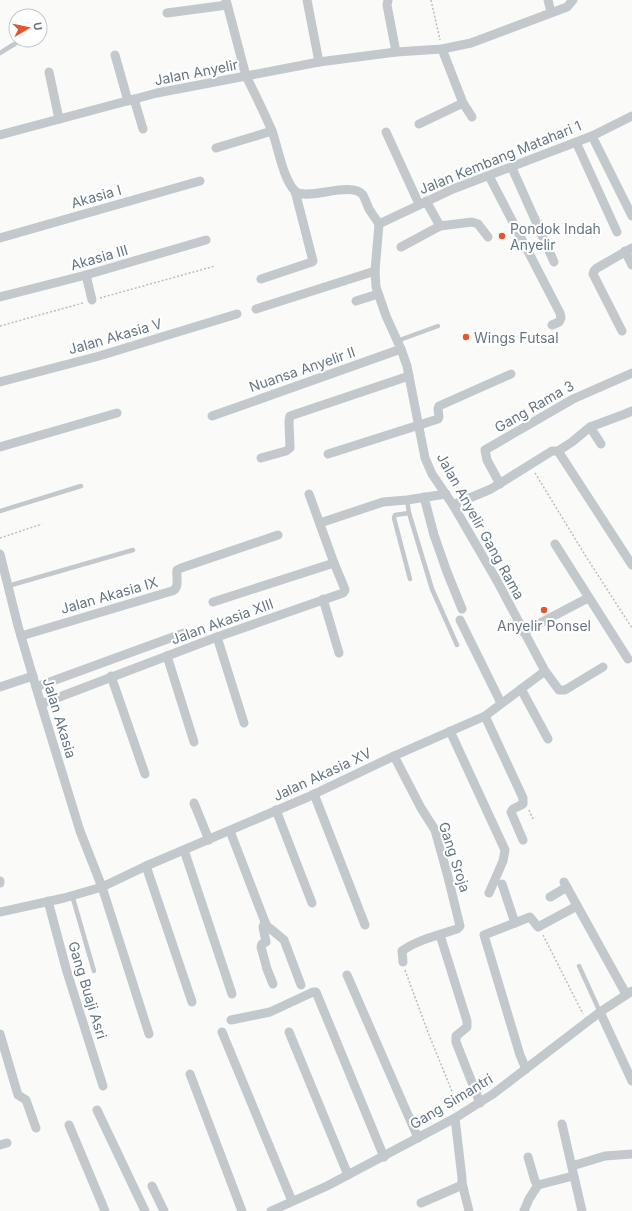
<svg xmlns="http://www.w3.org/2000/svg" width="632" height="1211" font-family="Inter,sans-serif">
<rect width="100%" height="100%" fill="#fafaf8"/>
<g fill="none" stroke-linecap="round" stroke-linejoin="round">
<g stroke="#bbbfc2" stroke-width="1.5" stroke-dasharray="2 2" stroke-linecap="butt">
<polyline points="431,0 440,40"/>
<polyline points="100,298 215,266"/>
<polyline points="0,326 83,303"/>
<polyline points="535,473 585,555 632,628"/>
<polyline points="0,538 42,524"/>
<polyline points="529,810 533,819"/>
<polyline points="543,935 583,1014"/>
<polyline points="405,970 429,1035 458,1106"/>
</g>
<g stroke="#c3c8cc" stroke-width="4.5">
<polyline points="0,53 21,40"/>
<polyline points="397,341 438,326"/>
<polyline points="407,500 409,513 432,589 457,645"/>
<polyline points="0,511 81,486"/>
<polyline points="409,513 395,515 394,518 410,579"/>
<polyline points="8,586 133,550"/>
<polyline points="72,895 94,971"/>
<polyline points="579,966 600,1012"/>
</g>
<g stroke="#c3c8cc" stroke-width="9">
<polyline points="226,0 246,76 319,62 396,52 442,49 471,43 567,7 573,0"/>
<polyline points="307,0 319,62"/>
<polyline points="388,0 387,5 396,52"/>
<polyline points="548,0 551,12"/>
<polyline points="167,13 227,5"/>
<polyline points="442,49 463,103 472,117"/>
<polyline points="115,55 128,101"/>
<polyline points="49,72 59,119"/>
<polyline points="134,99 143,129"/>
<polyline points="419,124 463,103"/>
<polyline points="386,132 419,204"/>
<path d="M 0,135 L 157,93 L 246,76 C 255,94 264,112 272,131 C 278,147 283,179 295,191 C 306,202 351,180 363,195 C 365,199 367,204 369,209 C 372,214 376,219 379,224"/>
<polyline points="592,136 632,216"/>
<polyline points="576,142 617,232"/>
<polyline points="216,148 272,131"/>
<polyline points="512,168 554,262"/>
<polyline points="489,176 560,313 561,318 559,322 552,325"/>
<polyline points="426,201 440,226 472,222 478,224 488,237"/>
<polyline points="379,224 375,271 376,287 386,316 401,349 407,366 425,458 432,474 453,505 496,579 545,671 559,690 565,690 603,667"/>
<polyline points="379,224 453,189 592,136 632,116"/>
<polyline points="0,238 200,181"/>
<polyline points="401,247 440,226"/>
<polyline points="625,251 632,265"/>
<polyline points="86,275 92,300"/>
<polyline points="261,279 312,262 313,261 295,191"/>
<polyline points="0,297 86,275 206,240"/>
<polyline points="356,301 378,294"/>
<polyline points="256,309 375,271"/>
<polyline points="622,331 593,274 594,271 597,268 632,248"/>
<polyline points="0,382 99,356 237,314"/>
<polyline points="212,416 401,349"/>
<polyline points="590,427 601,444"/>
<polyline points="0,447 117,413"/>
<polyline points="558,451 632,565"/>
<polyline points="558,451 572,442 590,427 625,414 632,411"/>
<polyline points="328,454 438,419 439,417 438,409 439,406 511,374"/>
<polyline points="261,458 286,451 290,448 289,422 290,416 409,376"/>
<polyline points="500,484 487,460 485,450 573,399 632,373"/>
<polyline points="424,497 434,535 447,572 462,609"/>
<polyline points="453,505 491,489 552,451 558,451"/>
<polyline points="320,523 383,502 407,500 446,494"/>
<polyline points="555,544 628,659"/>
<polyline points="0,554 18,626 41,704 80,831 102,887 149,1034"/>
<polyline points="323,599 339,653"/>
<polyline points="213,602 334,563"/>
<polyline points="460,620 501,703"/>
<polyline points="523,632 588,598"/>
<path d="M 21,636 L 172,591 C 180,588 176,578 177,570 L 181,568 L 278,535"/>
<polyline points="217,637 244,723"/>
<polyline points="167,656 194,742"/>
<polyline points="111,676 145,774"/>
<polyline points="0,687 33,676"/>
<polyline points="36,687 184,633"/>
<polyline points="521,689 548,739"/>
<polyline points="41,704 217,637 343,593 345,590 344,587 334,563 309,494"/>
<polyline points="485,716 523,798 523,804 513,809 511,812 523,840"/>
<polyline points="450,731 505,850 503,861 489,893"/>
<path d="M 394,756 L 421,808 L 435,830 L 448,877 L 460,926 L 457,929 C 439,935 417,940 402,951 L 403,962"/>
<polyline points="314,794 365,925"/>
<polyline points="194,803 209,840"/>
<polyline points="276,810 312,903"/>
<polyline points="230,831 265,922 267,926 284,940 301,985"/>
<polyline points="184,850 232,994"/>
<polyline points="146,866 192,1002"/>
<polyline points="0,881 0,883"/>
<polyline points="564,882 626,994"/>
<polyline points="502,884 515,923"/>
<polyline points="550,897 567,887"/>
<polyline points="48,901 67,972 103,1086"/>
<polyline points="0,912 64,898 102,887 146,866 308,797 394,756 485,716 545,671"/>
<polyline points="265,922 263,927 266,942 262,944 261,947 267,969 273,984"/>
<polyline points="440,935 467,1021 467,1027 456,1036 456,1042 480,1103"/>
<path d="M 347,975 C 371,1029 394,1084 418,1138"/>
<polyline points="600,1012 632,1081"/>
<polyline points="231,1020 270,1012 313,992 316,992 384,1157"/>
<polyline points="222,1032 292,1201"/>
<polyline points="289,1032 348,1175"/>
<polyline points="0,1034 18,1095 26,1100 36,1128"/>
<polyline points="526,1069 520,1055 484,935 530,917 538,927 577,906"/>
<polyline points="190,1074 242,1211"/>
<polyline points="97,1110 145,1211"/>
<polyline points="455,1118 462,1178 462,1183 469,1211"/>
<polyline points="562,1124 582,1211"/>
<polyline points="69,1125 105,1211"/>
<polyline points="0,1145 7,1143"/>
<polyline points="528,1157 535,1181 538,1185 573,1176"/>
<polyline points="572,1166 605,1156 632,1154"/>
<polyline points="152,1186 164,1211"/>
<polyline points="421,1203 460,1186 462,1183"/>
<polyline points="271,1211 327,1186 455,1118 493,1094 600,1012 632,991"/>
<polyline points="524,1211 529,1199 538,1185"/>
</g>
</g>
<g fill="#e4572e" stroke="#fff" stroke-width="1.5">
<circle cx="502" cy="236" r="4"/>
<circle cx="466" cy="337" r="4"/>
<circle cx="544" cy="610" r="4"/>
</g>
<g text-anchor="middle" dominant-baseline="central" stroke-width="4" stroke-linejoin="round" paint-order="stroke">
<g font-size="14" fill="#657683" stroke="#fff">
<text transform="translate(196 72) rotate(-11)">Jalan Anyelir</text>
<text transform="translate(500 157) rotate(-22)">Jalan Kembang Matahari 1</text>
<text transform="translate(96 196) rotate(-16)">Akasia I</text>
<text transform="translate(99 257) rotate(-16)">Akasia III</text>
<text transform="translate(115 336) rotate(-16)">Jalan Akasia V</text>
<text transform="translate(302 369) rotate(-19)">Nuansa Anyelir II</text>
<text transform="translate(534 406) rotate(-30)">Gang Rama 3</text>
<text transform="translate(481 526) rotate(61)">Jalan Anyelir Gang Rama</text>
<text transform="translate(109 595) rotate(-16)">Jalan Akasia IX</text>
<text transform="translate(222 621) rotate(-20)">Jalan Akasia XIII</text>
<text transform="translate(60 718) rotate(73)">Jalan Akasia</text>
<text transform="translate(322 774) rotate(-25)">Jalan Akasia XV</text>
<text transform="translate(455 857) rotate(72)">Gang Sroja</text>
<text transform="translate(88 990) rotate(73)">Gang Buaji Asri</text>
<text transform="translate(451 1101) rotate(-31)">Gang Simantri</text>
</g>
<g font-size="14" fill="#657683" stroke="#fff" text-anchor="start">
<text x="510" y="228">Pondok Indah<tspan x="510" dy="16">Anyelir</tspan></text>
<text x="474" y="337">Wings Futsal</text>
<text x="544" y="625" text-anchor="middle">Anyelir Ponsel</text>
</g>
</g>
<g transform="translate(28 28) rotate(81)"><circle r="19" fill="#ffffff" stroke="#c1c8cd"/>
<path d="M0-3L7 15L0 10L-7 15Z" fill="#e4572e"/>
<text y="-6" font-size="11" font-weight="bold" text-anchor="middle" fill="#657683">U</text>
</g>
</svg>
